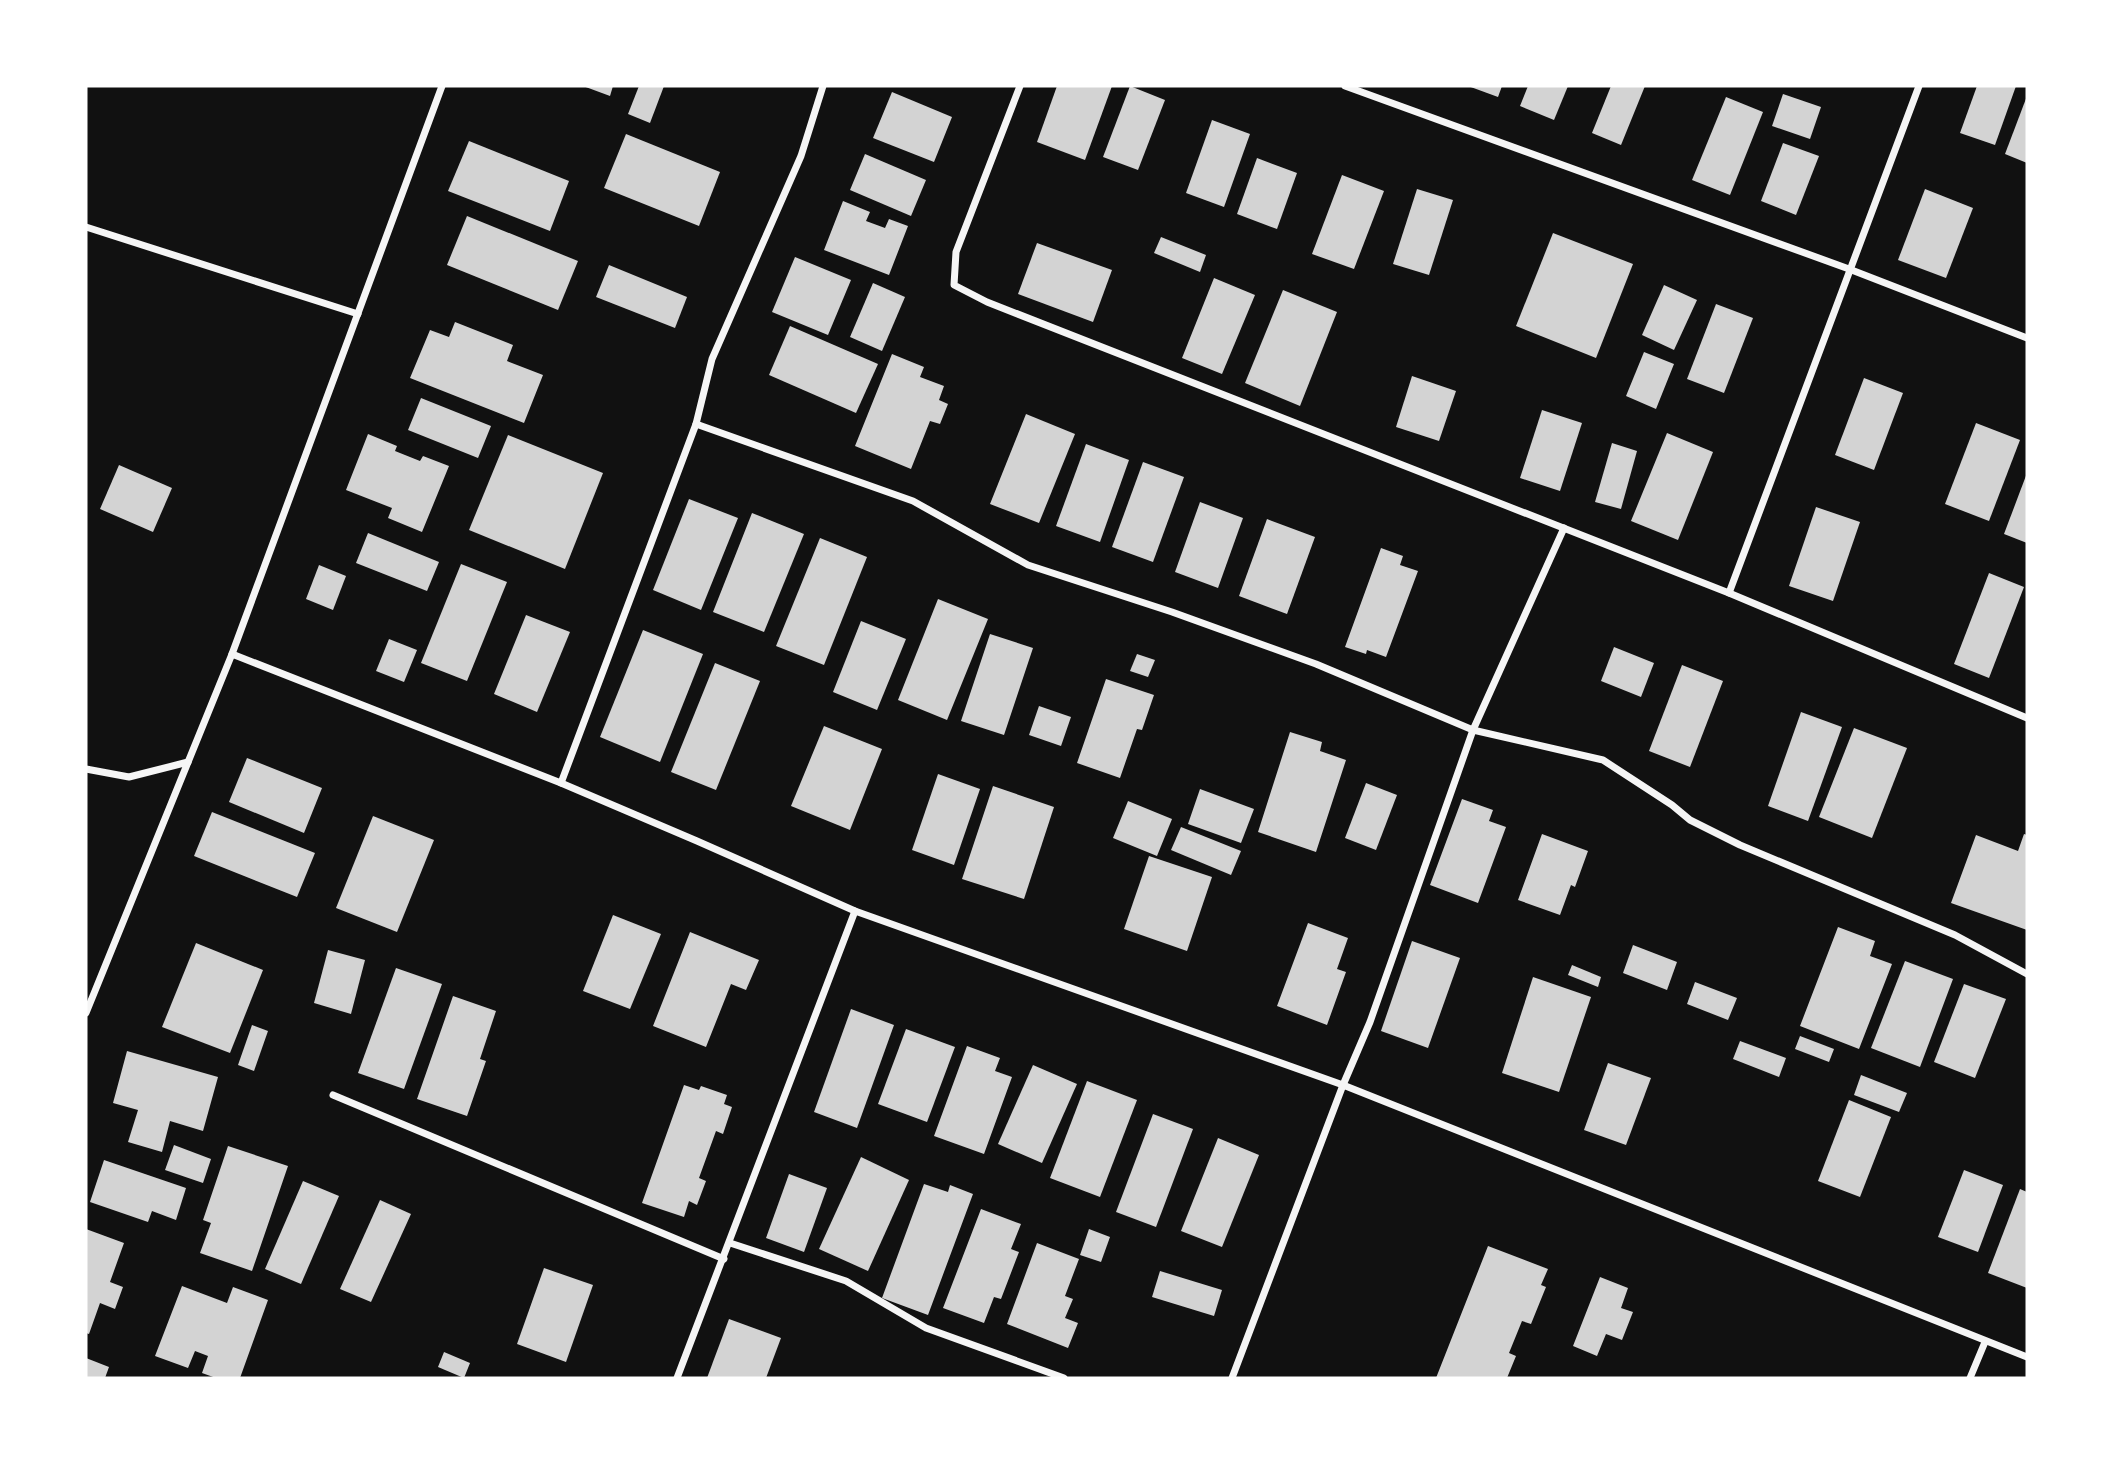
<svg xmlns="http://www.w3.org/2000/svg" width="2113" height="1464" font-family="Cabin,sans-serif">
<rect width="100%" height="100%" fill="#111"/>
<g fill="#d3d3d3">
<polygon points="583,86 613,86 610,96"/>
<polygon points="639,86 664,86 650,123 628,114"/>
<polygon points="1057,86 1112,86 1085,160 1037,142"/>
<polygon points="1130,86 1165,100 1138,170 1103,157"/>
<polygon points="1468,86 1502,86 1498,97"/>
<polygon points="1528,86 1568,86 1554,120 1520,106"/>
<polygon points="1611,86 1645,86 1621,145 1592,133"/>
<polygon points="1977,86 2016,86 1995,145 1960,133"/>
<polygon points="892,92 952,117 934,162 873,138"/>
<polygon points="1783,94 1821,107 1810,139 1772,126"/>
<polygon points="2027,96 2027,163 2005,154"/>
<polygon points="1726,97 1763,112 1730,195 1692,180"/>
<polygon points="1212,120 1250,134 1224,207 1186,193"/>
<polygon points="626,134 720,172 699,226 604,188"/>
<polygon points="469,141 569,181 550,231 448,191"/>
<polygon points="1783,143 1819,156 1796,215 1761,201"/>
<polygon points="865,154 926,180 911,216 850,190"/>
<polygon points="1257,158 1297,173 1277,229 1237,214"/>
<polygon points="1342,175 1384,191 1354,269 1312,254"/>
<polygon points="1417,189 1453,200 1429,275 1393,264"/>
<polygon points="1925,189 1973,208 1946,278 1898,260"/>
<polygon points="843,201 870,212 866,221 885,228 889,219 908,226 889,275 824,250"/>
<polygon points="467,216 578,261 558,310 447,265"/>
<polygon points="1553,233 1633,264 1596,358 1516,326"/>
<polygon points="1161,237 1206,255 1200,272 1154,253"/>
<polygon points="1037,243 1112,270 1093,322 1018,294"/>
<polygon points="795,257 851,280 828,335 772,312"/>
<polygon points="609,265 687,297 675,328 596,297"/>
<polygon points="1214,278 1255,295 1222,374 1182,358"/>
<polygon points="873,283 905,297 882,351 850,337"/>
<polygon points="1664,285 1697,300 1674,350 1642,335"/>
<polygon points="1283,290 1337,312 1300,406 1245,383"/>
<polygon points="1716,304 1753,318 1724,393 1687,379"/>
<polygon points="455,322 513,345 507,361 543,375 524,423 410,378 430,330 449,337"/>
<polygon points="790,326 878,364 856,413 769,375"/>
<polygon points="1644,352 1674,364 1656,409 1626,396"/>
<polygon points="892,354 924,367 920,377 944,386 939,400 948,404 940,424 930,421 911,469 855,446"/>
<polygon points="1412,376 1456,391 1439,441 1396,427"/>
<polygon points="1864,378 1903,393 1874,470 1835,455"/>
<polygon points="421,398 491,426 478,458 408,430"/>
<polygon points="1542,410 1582,423 1560,491 1520,478"/>
<polygon points="1026,414 1075,434 1039,523 990,504"/>
<polygon points="1976,423 2020,440 1989,521 1945,504"/>
<polygon points="1667,433 1713,452 1678,540 1631,521"/>
<polygon points="368,434 397,446 395,451 420,461 423,456 449,466 422,532 388,518 392,508 346,490"/>
<polygon points="508,435 603,473 565,569 469,530"/>
<polygon points="1612,443 1637,451 1621,509 1595,502"/>
<polygon points="1086,444 1129,460 1100,542 1056,526"/>
<polygon points="1143,462 1184,477 1153,562 1112,547"/>
<polygon points="119,465 172,488 153,532 100,509"/>
<polygon points="2027,473 2027,543 2004,534"/>
<polygon points="689,499 738,518 701,610 653,590"/>
<polygon points="1200,502 1243,518 1218,588 1175,572"/>
<polygon points="1816,507 1860,522 1833,601 1789,586"/>
<polygon points="752,513 804,534 764,632 713,612"/>
<polygon points="1267,519 1315,537 1287,614 1239,596"/>
<polygon points="368,533 439,562 427,591 356,563"/>
<polygon points="820,538 867,557 824,665 776,646"/>
<polygon points="1381,548 1403,556 1400,565 1418,571 1386,657 1367,650 1366,654 1345,647"/>
<polygon points="461,564 507,582 467,681 421,663"/>
<polygon points="319,565 346,576 333,610 306,599"/>
<polygon points="1989,573 2024,587 1989,678 1954,664"/>
<polygon points="938,599 988,619 947,720 898,700"/>
<polygon points="526,615 570,632 537,712 494,694"/>
<polygon points="861,621 906,639 877,710 833,692"/>
<polygon points="643,630 703,654 660,762 600,737"/>
<polygon points="990,634 1033,648 1004,735 961,721"/>
<polygon points="389,639 417,650 404,682 376,671"/>
<polygon points="1614,647 1654,663 1641,697 1601,681"/>
<polygon points="1137,654 1155,660 1148,677 1130,671"/>
<polygon points="715,663 760,681 716,790 671,772"/>
<polygon points="1682,665 1723,681 1690,767 1649,751"/>
<polygon points="1106,679 1154,695 1142,730 1137,729 1120,778 1077,763"/>
<polygon points="1039,706 1071,717 1061,746 1029,735"/>
<polygon points="1801,712 1842,727 1808,821 1768,806"/>
<polygon points="824,726 882,749 850,830 791,806"/>
<polygon points="1854,728 1907,748 1872,838 1819,817"/>
<polygon points="1290,732 1322,742 1320,751 1346,760 1316,852 1258,832"/>
<polygon points="247,758 322,788 304,833 229,802"/>
<polygon points="938,774 980,789 954,865 912,850"/>
<polygon points="1366,783 1397,795 1376,850 1345,838"/>
<polygon points="993,786 1054,807 1024,899 962,879"/>
<polygon points="1200,789 1254,809 1241,843 1188,824"/>
<polygon points="1462,799 1493,810 1489,821 1506,827 1478,903 1430,885"/>
<polygon points="1128,801 1172,819 1157,856 1113,838"/>
<polygon points="212,812 315,853 297,897 194,856"/>
<polygon points="373,816 434,840 397,932 336,908"/>
<polygon points="1181,827 1241,851 1231,875 1171,850"/>
<polygon points="1542,834 1588,851 1575,887 1571,885 1560,915 1518,900"/>
<polygon points="2024,834 2027,835 2027,930 1951,903 1976,835 2018,851"/>
<polygon points="1149,856 1212,877 1187,951 1124,929"/>
<polygon points="613,915 661,934 630,1009 583,991"/>
<polygon points="1308,923 1348,938 1337,969 1346,972 1327,1025 1277,1006"/>
<polygon points="1838,927 1875,941 1870,956 1892,964 1859,1049 1800,1026"/>
<polygon points="690,932 759,960 746,990 731,984 706,1047 653,1026"/>
<polygon points="1412,941 1460,958 1428,1048 1381,1031"/>
<polygon points="196,943 263,970 230,1053 162,1027"/>
<polygon points="1633,945 1677,962 1667,990 1623,973"/>
<polygon points="328,950 365,960 351,1014 314,1003"/>
<polygon points="1905,961 1953,979 1920,1067 1871,1048"/>
<polygon points="1572,965 1601,977 1598,987 1568,975"/>
<polygon points="396,968 442,984 404,1089 358,1073"/>
<polygon points="1533,977 1591,997 1559,1092 1502,1073"/>
<polygon points="1695,982 1737,998 1728,1020 1687,1004"/>
<polygon points="1964,984 2006,999 1975,1078 1934,1062"/>
<polygon points="453,996 496,1011 480,1059 486,1061 467,1116 417,1099"/>
<polygon points="851,1009 894,1025 857,1128 814,1112"/>
<polygon points="252,1025 268,1031 254,1071 238,1065"/>
<polygon points="906,1029 955,1047 927,1122 878,1104"/>
<polygon points="1800,1036 1834,1049 1829,1062 1795,1049"/>
<polygon points="1740,1041 1786,1058 1779,1077 1733,1059"/>
<polygon points="967,1046 1000,1058 995,1071 1012,1077 984,1154 934,1136"/>
<polygon points="127,1051 218,1077 203,1131 170,1121 162,1152 128,1142 138,1110 113,1103"/>
<polygon points="1608,1063 1651,1078 1626,1145 1584,1130"/>
<polygon points="1033,1065 1077,1084 1042,1163 998,1144"/>
<polygon points="1861,1075 1907,1093 1899,1112 1854,1095"/>
<polygon points="1087,1081 1137,1100 1100,1197 1050,1178"/>
<polygon points="684,1085 699,1090 701,1086 727,1095 724,1104 732,1107 723,1134 716,1131 699,1178 706,1181 697,1205 689,1201 684,1217 642,1203"/>
<polygon points="1849,1100 1891,1117 1860,1197 1818,1181"/>
<polygon points="1153,1114 1193,1129 1156,1227 1116,1212"/>
<polygon points="1218,1138 1259,1155 1222,1247 1181,1231"/>
<polygon points="174,1145 211,1159 203,1183 165,1170"/>
<polygon points="228,1146 288,1166 252,1271 200,1253 211,1223 203,1220"/>
<polygon points="861,1157 909,1180 868,1271 819,1249"/>
<polygon points="104,1160 186,1188 176,1220 152,1211 148,1222 90,1202"/>
<polygon points="1964,1170 2003,1185 1978,1252 1938,1237"/>
<polygon points="789,1174 827,1188 804,1252 766,1238"/>
<polygon points="303,1181 339,1196 301,1284 265,1269"/>
<polygon points="924,1184 948,1192 950,1185 973,1194 928,1315 882,1298"/>
<polygon points="2020,1189 2027,1192 2027,1288 1988,1273"/>
<polygon points="380,1200 411,1214 371,1302 340,1289"/>
<polygon points="981,1209 1021,1224 1011,1249 1019,1252 1001,1299 994,1297 984,1323 943,1308"/>
<polygon points="86,1229 124,1243 110,1282 123,1287 115,1309 100,1303 89,1334 86,1333"/>
<polygon points="1089,1229 1110,1237 1101,1262 1080,1255"/>
<polygon points="1037,1243 1079,1259 1065,1296 1073,1299 1065,1318 1078,1323 1068,1348 1007,1324"/>
<polygon points="1488,1246 1548,1269 1541,1285 1546,1287 1531,1324 1522,1321 1509,1353 1516,1356 1507,1378 1436,1378"/>
<polygon points="544,1268 593,1285 566,1362 517,1344"/>
<polygon points="1160,1271 1222,1290 1214,1316 1152,1297"/>
<polygon points="1600,1277 1628,1288 1621,1308 1633,1312 1622,1340 1606,1334 1597,1356 1573,1346"/>
<polygon points="182,1286 227,1303 233,1287 268,1300 240,1378 216,1378 202,1373 208,1356 195,1351 188,1368 155,1356"/>
<polygon points="729,1319 781,1338 766,1378 707,1378"/>
<polygon points="444,1352 470,1363 464,1378 438,1367"/>
<polygon points="86,1358 109,1367 105,1378 86,1378"/>
</g>
<g fill="none" stroke-linecap="round" stroke-linejoin="round">
<g stroke="#f5f5f5" stroke-width="7">
<polyline points="1020,86 956,252 954,285 987,302 1729,593 2027,718"/>
<polyline points="1345,86 1849,269 2027,338"/>
<polyline points="86,227 358,314"/>
<polyline points="696,424 913,501 1028,565 1172,612 1316,664 1473,730 1603,760 1672,805 1690,820 1740,845 1955,935 2027,974"/>
<polyline points="1729,593 1919,86"/>
<polyline points="232,654 442,86"/>
<polyline points="86,769 129,777 188,762"/>
<polyline points="561,783 696,424 712,359 801,156 823,86"/>
<polyline points="86,1013 232,654 561,783 697,841 855,911 1343,1085 2027,1357"/>
<polyline points="333,1095 724,1259"/>
<polyline points="730,1243 846,1281 926,1328 1064,1378"/>
<polyline points="677,1378 855,911"/>
<polyline points="1232,1378 1343,1085 1370,1022 1473,730 1564,528"/>
<polyline points="1970,1378 1985,1342"/>
</g>
</g>
<rect width="2113" height="1464" fill="none" stroke="#ffffff" stroke-width="175"/>
</svg>
